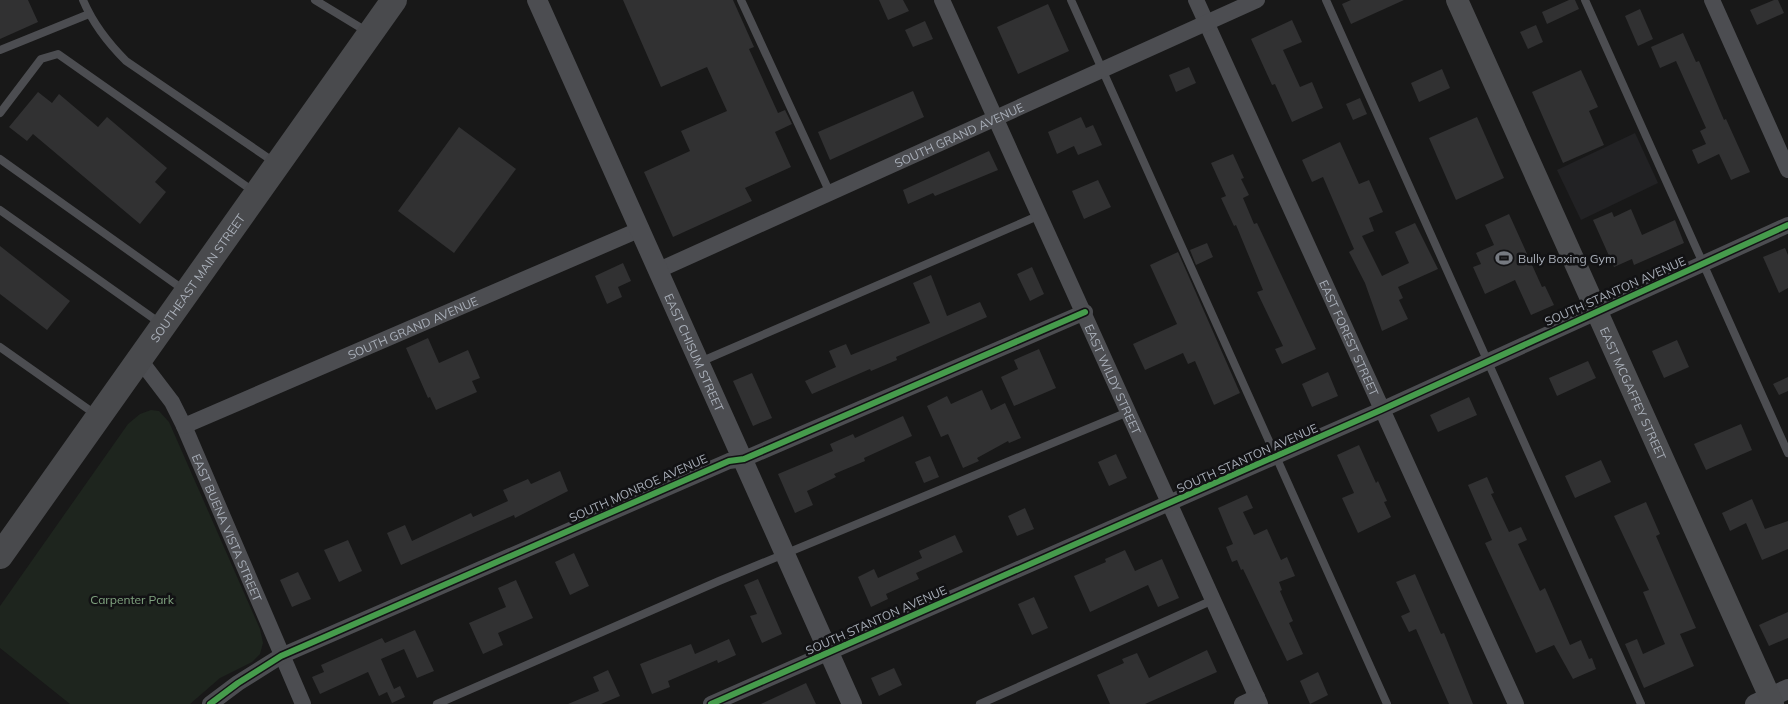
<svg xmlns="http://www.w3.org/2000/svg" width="1788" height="704" font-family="Mulish,sans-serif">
<rect width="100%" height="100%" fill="#181818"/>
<polygon fill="#222224" points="1635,133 1658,183 1581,220 1557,170"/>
<polygon fill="#1e251e" points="151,410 159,411 169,422 260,629 263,643 260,654 252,662 220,678 190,704 70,704 0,648 0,606 128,424 140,414"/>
<g fill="#313132">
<polygon points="0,0 28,0 38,22 0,39"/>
<polygon points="623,0 733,0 754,47 749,49 778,113 785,110 792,124 775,132 791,167 745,188 752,201 673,237 644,172 690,151 681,131 727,111 707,67 661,87"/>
<polygon points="879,0 903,0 909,11 888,20"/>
<polygon points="1351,0 1404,0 1351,24 1342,4"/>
<polygon points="1569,0 1575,0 1579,9 1547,24 1542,12"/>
<polygon points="1774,0 1778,0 1784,13 1757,25 1750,10"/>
<polygon points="1048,4 1069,51 1018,74 997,27"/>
<polygon points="1640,9 1653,39 1638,46 1625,16"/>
<polygon points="1292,20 1302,42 1283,50 1300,87 1312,82 1323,108 1292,122 1275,84 1272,85 1251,39"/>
<polygon points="925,21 933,39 913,47 905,30"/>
<polygon points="1536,25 1543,42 1528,49 1520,32"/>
<polygon points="1683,33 1696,62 1699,61 1724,120 1726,119 1750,172 1731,180 1719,154 1698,164 1692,150 1706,144 1700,131 1706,128 1676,61 1660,68 1651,47"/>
<polygon points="1189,67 1196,83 1176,92 1169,75"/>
<polygon points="1442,69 1450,88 1419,102 1411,83"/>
<polygon points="1581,70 1598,107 1589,111 1604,145 1563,163 1532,92"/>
<polygon points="913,91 924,117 830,160 818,132"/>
<polygon points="38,92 52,103 59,94 98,127 107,117 167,168 155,182 166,192 140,224 33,134 27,141 9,127"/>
<polygon points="1360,98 1367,114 1353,120 1346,104"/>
<polygon points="1081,117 1086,128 1093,125 1102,145 1078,155 1074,146 1057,154 1048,132"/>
<polygon points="1477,117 1504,178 1456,200 1429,138"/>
<polygon points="459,127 516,169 454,253 398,211"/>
<polygon points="1340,142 1359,184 1369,180 1383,212 1369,218 1374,231 1362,236 1382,276 1409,263 1395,232 1415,223 1438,269 1398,287 1403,298 1399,300 1408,319 1382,331 1365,283 1349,252 1354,249 1323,177 1312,182 1302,160"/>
<polygon points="989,151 998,170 935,196 933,193 908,204 903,190"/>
<polygon points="1233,154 1244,178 1241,179 1249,195 1243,198 1254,224 1257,223 1316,349 1282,364 1275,349 1283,346 1257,292 1263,290 1236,225 1234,226 1221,198 1226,196 1211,163"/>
<polygon points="1098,180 1111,207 1084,219 1072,191"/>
<polygon points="1631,209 1642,235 1675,220 1684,243 1634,265 1632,259 1614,267 1593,220 1612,212 1614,217"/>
<polygon points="1509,214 1542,287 1545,286 1554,305 1531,315 1515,280 1485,294 1473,267 1481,264 1476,253 1494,245 1485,225"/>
<polygon points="1207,243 1213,257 1196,265 1190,250"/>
<polygon points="0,246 70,301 47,330 0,294"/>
<polygon points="1785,248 1788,255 1788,288 1779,293 1763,257"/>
<polygon points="1178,252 1240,393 1214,405 1195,361 1188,364 1183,353 1145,370 1133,344 1177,324 1150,265"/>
<polygon points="623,263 631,281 618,287 622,297 607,304 595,276"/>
<polygon points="1032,267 1044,294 1030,301 1017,274"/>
<polygon points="931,275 947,316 980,302 987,317 896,357 897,360 871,371 870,369 812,394 805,381 836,367 829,351 846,344 851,355 930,323 913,283"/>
<polygon points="428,338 439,363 468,350 480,378 472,381 477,392 436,410 430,397 428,398 406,348"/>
<polygon points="1677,340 1689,367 1664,378 1652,351"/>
<polygon points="1039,349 1056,388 1014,406 1001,377 1018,369 1014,360"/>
<polygon points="1588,361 1596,378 1557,396 1549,378"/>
<polygon points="1328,372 1338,396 1312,407 1302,384"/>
<polygon points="752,373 772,418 753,426 733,381"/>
<polygon points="1788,377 1788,391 1779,395 1773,384"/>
<polygon points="982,390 991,410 1005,403 1021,438 1009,443 1008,441 977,458 979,461 963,468 948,434 941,437 927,406 947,396 951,404"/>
<polygon points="1469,397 1477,415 1438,432 1430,415"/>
<polygon points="903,416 912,436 864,458 865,461 834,474 836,477 807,491 813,505 795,513 778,474 833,451 830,444 853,434 855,438"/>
<polygon points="1741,424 1752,450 1706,470 1694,444"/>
<polygon points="1359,445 1376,483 1378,481 1387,501 1384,502 1391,517 1358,533 1342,498 1354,493 1337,455"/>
<polygon points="1116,454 1127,478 1109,486 1098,462"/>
<polygon points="930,456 939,477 924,483 915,462"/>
<polygon points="1601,460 1611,482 1575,498 1565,476"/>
<polygon points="560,471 568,491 515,518 514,515 401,565 387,533 405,525 412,541 471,513 473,517 508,501 503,490 528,479 531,484"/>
<polygon points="1487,477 1494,493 1491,494 1509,532 1521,527 1527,540 1518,544 1540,591 1545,588 1570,645 1581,640 1589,659 1592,658 1596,669 1573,679 1554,645 1536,653 1485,543 1492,540 1468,485"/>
<polygon points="1247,495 1253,508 1243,512 1254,535 1267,529 1281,560 1287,557 1295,576 1279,582 1282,590 1280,591 1293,621 1289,623 1303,654 1287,661 1243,569 1241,570 1237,560 1232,562 1226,547 1233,544 1218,508"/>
<polygon points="1752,499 1765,529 1788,521 1788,549 1762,560 1746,523 1730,531 1722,513"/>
<polygon points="1646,502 1660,534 1656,536 1696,628 1680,634 1694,666 1644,688 1625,644 1637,639 1643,654 1665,644 1643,592 1649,590 1614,516"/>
<polygon points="1025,508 1034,529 1017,536 1008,516"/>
<polygon points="955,535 963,552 916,573 919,579 886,594 888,599 871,607 858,577 874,569 878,578 922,558 919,551"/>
<polygon points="348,540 362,571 339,582 324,550"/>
<polygon points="1125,550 1135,571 1162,559 1179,598 1158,607 1148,585 1090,612 1074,576 1106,562 1105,559"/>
<polygon points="574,553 589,586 570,595 555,562"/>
<polygon points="298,572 311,599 292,607 280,580"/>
<polygon points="1415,574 1441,634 1444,633 1473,704 1449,704 1416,629 1409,632 1401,616 1410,612 1396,582"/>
<polygon points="758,579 782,634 762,643 750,616 757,614 744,585"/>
<polygon points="516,580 533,618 498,633 503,645 483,654 469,623 506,607 498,588"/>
<polygon points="1034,597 1048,628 1032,635 1018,604"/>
<polygon points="1788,612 1788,638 1769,646 1759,625"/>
<polygon points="415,630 434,671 417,678 404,649 381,659 394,689 400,686 405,697 392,703 387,692 379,696 368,672 320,694 312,677 324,672 321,665 382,638 385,643"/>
<polygon points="729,639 736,655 718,663 717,660 668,681 670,687 652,694 640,664 691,644 695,654"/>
<polygon points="1207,650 1217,672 1145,704 1110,704 1097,675 1124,663 1122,659 1137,653 1149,678"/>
<polygon points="894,668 902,685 879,696 871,678"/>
<polygon points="608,670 620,696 601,704 568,704 599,691 593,677"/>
<polygon points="1318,672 1328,695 1310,704 1300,681"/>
<polygon points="806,683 816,704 761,704"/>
</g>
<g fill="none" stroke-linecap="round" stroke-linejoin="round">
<g stroke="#4c4d51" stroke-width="8">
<path d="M 83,0 C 93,24 108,43 126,61 L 274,162"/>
<polyline points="315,0 366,31"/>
<polyline points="741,0 830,193"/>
<polyline points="1071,0 1387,704"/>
<polyline points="1326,0 1641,704"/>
<polyline points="1585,0 1788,453"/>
<polyline points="0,50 89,14"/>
<polyline points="0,113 41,59 58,54 253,191"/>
<polyline points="0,159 184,290"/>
<polyline points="0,210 160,323"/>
<polyline points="0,347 95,414"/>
<polyline points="700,362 1040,215"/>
<polyline points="437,704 719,581 1128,412"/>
<polyline points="980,704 1213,600"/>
</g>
<g stroke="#4c4d51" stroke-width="16">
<path id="s1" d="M 942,0 L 1260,704"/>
<path id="s2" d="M 1196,0 L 1516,704"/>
<polyline points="1712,0 1788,170"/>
<path id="s3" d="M 659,270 L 1257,0"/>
<path id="s4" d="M 140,360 L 172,402 L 184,426 L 303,704"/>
<path id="s5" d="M 184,426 L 641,229"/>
<polyline points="210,704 238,683 281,656 729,461 744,459 1085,312"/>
<polyline points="711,704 1381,410 1788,225"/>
<polyline points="1242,704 1257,697"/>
</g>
<g stroke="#4c4d51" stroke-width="20">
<path id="s6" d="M 537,0 L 852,704"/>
<polyline points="1755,704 1788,689"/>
</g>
<path stroke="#4b4c4f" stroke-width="22" id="s7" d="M 1457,0 L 1773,704"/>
<path stroke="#494a4d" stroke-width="26" id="s8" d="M 0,556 L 394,0"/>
<g stroke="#121214" stroke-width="9">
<g id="cycleway">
<polyline points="210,704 238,683 281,656 729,461 744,459 1085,312"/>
<polyline points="711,704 1381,410 1788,225"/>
</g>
</g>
<use href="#cycleway" stroke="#469c4c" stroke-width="6"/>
</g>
<defs>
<g id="stadium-bare" transform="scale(1.35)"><path d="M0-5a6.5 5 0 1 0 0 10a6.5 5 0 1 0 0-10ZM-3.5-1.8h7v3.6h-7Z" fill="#767a81" stroke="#121214" stroke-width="2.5" paint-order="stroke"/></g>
</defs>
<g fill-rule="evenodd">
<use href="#stadium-bare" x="1504" y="258"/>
</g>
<g text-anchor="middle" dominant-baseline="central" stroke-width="5" stroke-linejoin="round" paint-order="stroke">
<g font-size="12" fill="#a9afb9" stroke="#121214">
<text stroke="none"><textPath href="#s3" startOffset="329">SOUTH GRAND AVENUE</textPath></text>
<text stroke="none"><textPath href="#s8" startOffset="341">SOUTHEAST MAIN STREET</textPath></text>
<text transform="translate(1615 291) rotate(-24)">SOUTH STANTON AVENUE</text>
<text stroke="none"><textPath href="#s5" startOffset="249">SOUTH GRAND AVENUE</textPath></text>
<text stroke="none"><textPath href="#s2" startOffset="371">EAST FOREST STREET</textPath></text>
<text stroke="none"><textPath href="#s6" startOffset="386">EAST CHISUM STREET</textPath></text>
<text stroke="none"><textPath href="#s1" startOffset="416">EAST WILDY STREET</textPath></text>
<text stroke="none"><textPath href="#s7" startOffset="431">EAST MCGAFFEY STREET</textPath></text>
<text transform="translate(1247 458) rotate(-24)">SOUTH STANTON AVENUE</text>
<text transform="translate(638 488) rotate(-24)">SOUTH MONROE AVENUE</text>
<text stroke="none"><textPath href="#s4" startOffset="190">EAST BUENA VISTA STREET</textPath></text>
<text transform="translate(876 620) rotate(-24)">SOUTH STANTON AVENUE</text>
</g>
<g font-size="12" fill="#a9afb9" stroke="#121214" text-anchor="start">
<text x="1518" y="258">Bully Boxing Gym</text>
</g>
<g font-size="12" fill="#81a480" stroke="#121214">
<text x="132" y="599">Carpenter Park</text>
</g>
</g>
</svg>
